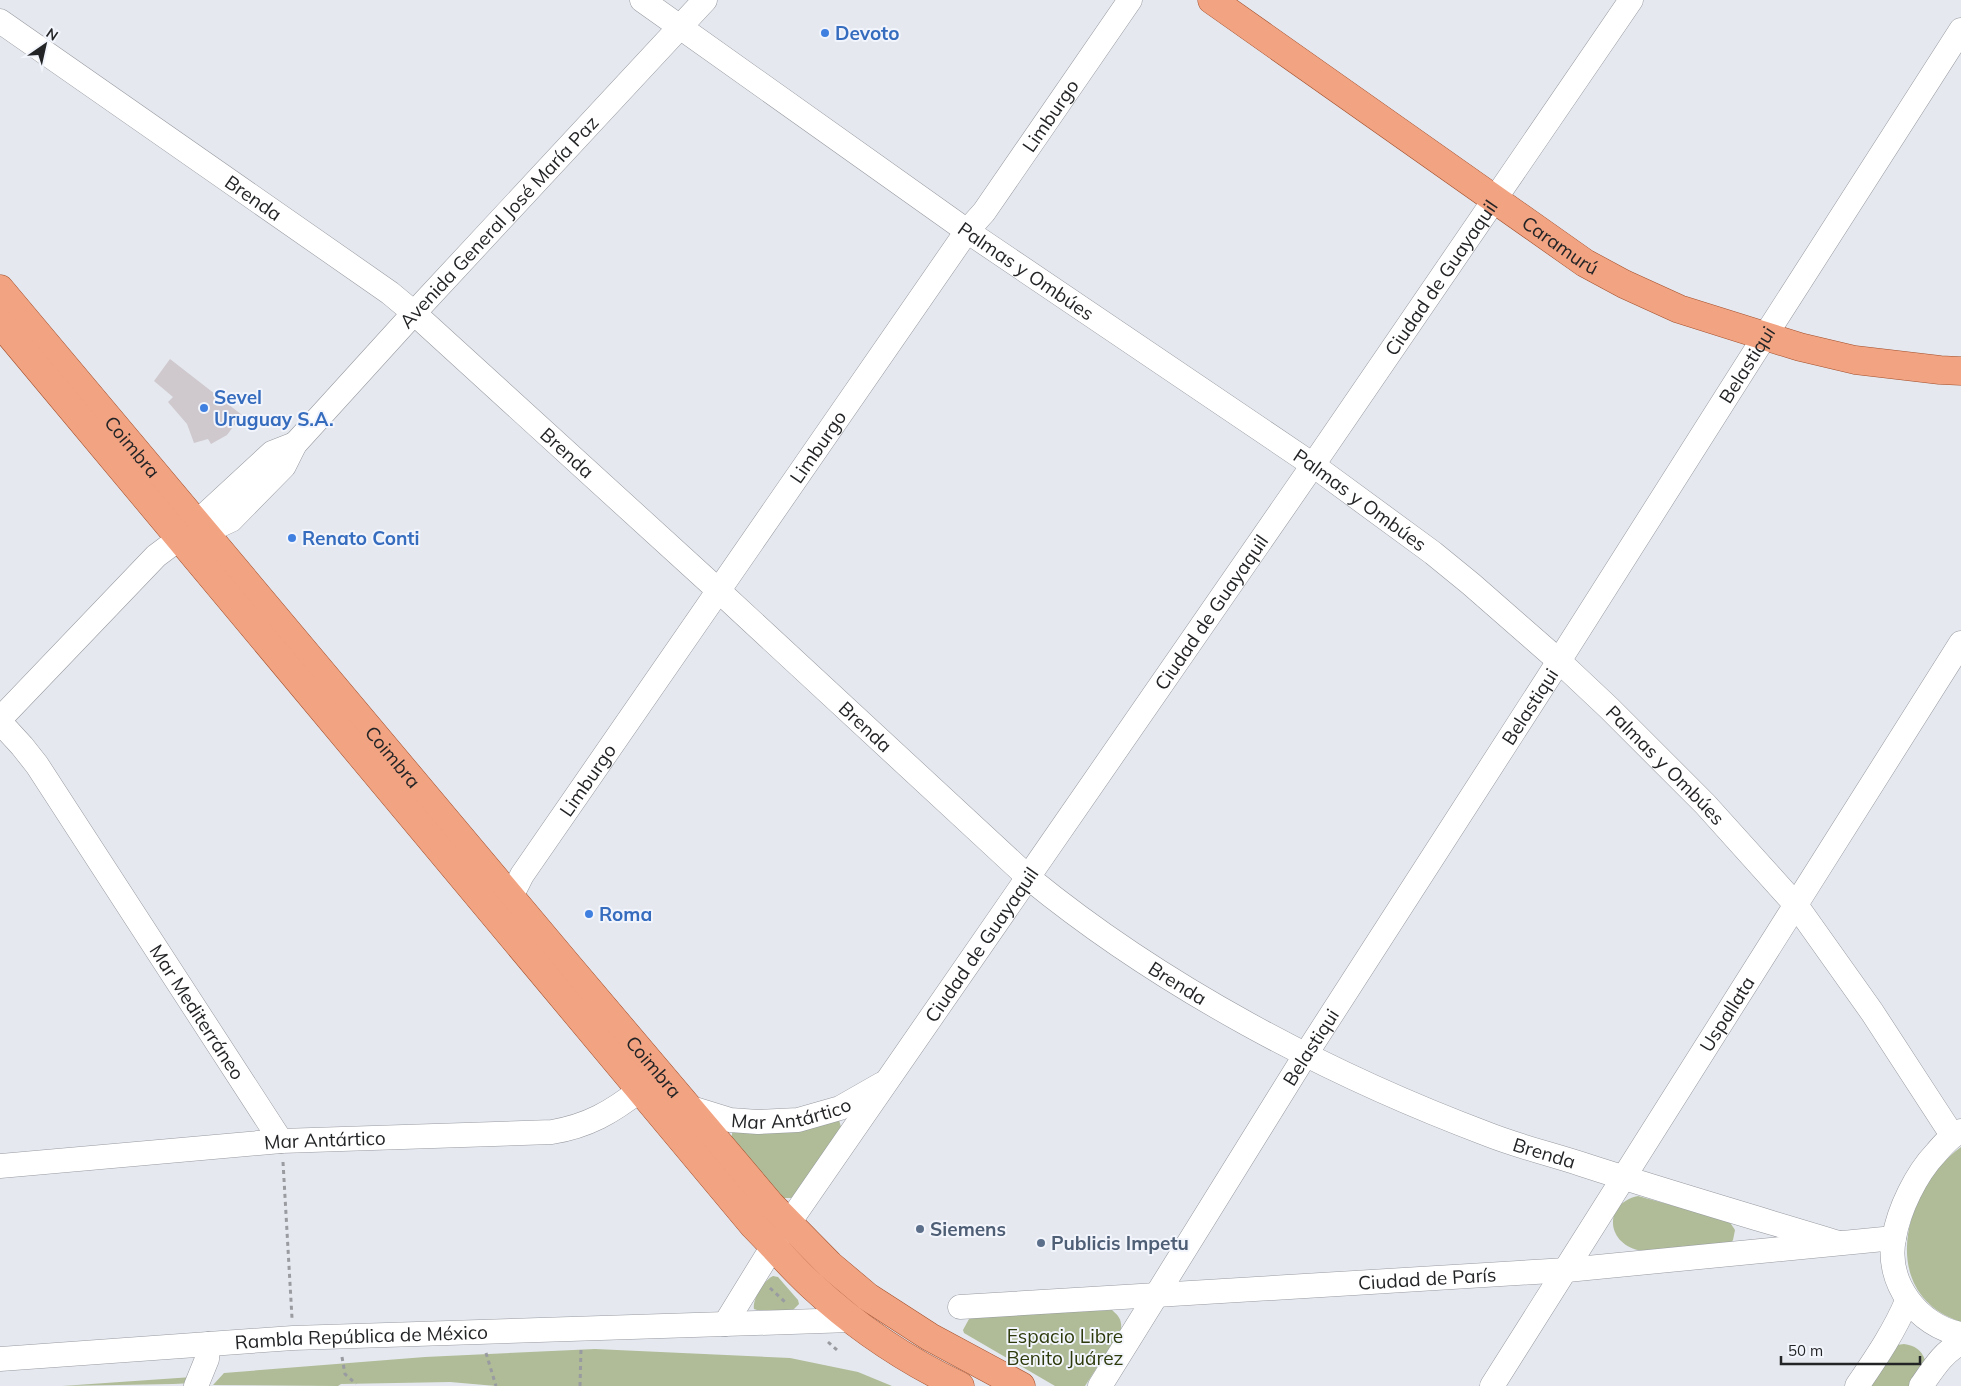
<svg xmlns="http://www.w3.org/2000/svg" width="1961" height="1386" font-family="Mulish,sans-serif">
<rect width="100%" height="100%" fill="#e5e8ef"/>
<g fill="#afbc97">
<polygon points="839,1120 841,1127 796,1195 791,1198 783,1198 731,1138 733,1130"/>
<path d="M 1961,1147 L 1961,1322 C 1876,1294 1903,1189 1961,1147 Z"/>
<path d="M 1638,1196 L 1729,1221 L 1735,1230 L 1733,1240 L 1729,1246 L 1642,1251 C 1606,1245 1602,1204 1638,1196 Z"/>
<path d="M 773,1276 L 778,1277 L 798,1300 L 799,1304 L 793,1310 L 757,1310 L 754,1309 C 752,1299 764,1280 773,1276 Z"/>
<path d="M 1112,1310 C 1119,1316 1122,1320 1121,1330 L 1085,1386 L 1055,1386 L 964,1333 L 963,1330 L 969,1319 L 975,1316 Z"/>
<path d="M 1904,1344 C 1915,1346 1921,1349 1925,1360 L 1913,1386 L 1867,1386 L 1897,1345 Z"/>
<polygon points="595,1349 790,1358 858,1372 892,1386 496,1386 450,1382 341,1384 338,1386 213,1385 224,1373 425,1357"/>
<polygon points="207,1376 194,1383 173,1384 62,1386"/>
</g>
<polygon fill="#cfc9ce" points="170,359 242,415 227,435 211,444 208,439 194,443 187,424 168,402 173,397 154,381"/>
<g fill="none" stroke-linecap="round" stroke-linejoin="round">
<g stroke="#979aa0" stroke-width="25">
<g id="minor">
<path id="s1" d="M 642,0 L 967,231 L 1313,465 L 1433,553 L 1471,584 L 1559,661 L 1609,708 L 1705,804 L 1796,905 L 1872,1012 L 1952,1135"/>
<path id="s2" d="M 0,21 L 390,293 L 414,313 L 719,591 L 1029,878 C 1161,986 1327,1074 1487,1134 C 1517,1146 1550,1154 1581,1164 C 1667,1192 1753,1217 1839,1243"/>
<path id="s3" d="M 186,537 L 205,532 L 231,520 L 284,466 L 295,444 L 414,313 L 705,0"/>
<polyline points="0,719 156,556 180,538 272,453 295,444"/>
<path id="s4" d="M 0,722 L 22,746 L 37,765 L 281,1141"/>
<path id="s5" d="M 511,897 L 522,875 L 967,231 L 984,212 L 1130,0"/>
<path id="s6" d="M 688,1107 L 730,1120 L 758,1122 L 798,1120 L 840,1108 L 882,1084"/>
<path d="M 1961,1131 C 1950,1136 1944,1144 1936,1153 C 1916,1174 1899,1209 1894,1238 C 1885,1282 1918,1326 1961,1334"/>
<path id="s7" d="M 0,1166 L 281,1141 L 552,1132 C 588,1126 612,1112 640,1090"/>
<path id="s8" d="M 960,1307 L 1567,1270 L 1894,1238"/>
<path id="s9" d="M 725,1324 L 773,1246 L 1313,465 L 1631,0"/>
<path id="s10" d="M 0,1359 L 293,1338 L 851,1320"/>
<polyline points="196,1386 207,1359 208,1344"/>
<path id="s11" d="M 1100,1386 L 1306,1054 L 1559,661 L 1765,336 L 1961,30"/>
<path id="s12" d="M 1492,1386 L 1961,643"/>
<path d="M 1857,1386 C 1876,1358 1894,1332 1907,1301"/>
<path d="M 1921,1386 C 1933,1369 1943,1352 1961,1343"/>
</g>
</g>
<g stroke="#a34f2b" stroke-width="29">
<g id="major">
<path id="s13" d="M 1212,0 L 1585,263 L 1624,284 L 1679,309 L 1800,347 L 1855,360 L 1940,370 L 1961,371"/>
<path id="s14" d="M 0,289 L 566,963 L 771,1205 L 830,1265 L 868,1297 L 930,1337 L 1021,1386"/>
<path d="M 0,323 L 753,1225 C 773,1245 791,1267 812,1286 C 856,1327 905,1360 960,1386"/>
</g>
</g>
<g stroke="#999ba0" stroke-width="3" stroke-dasharray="4 4" stroke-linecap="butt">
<polyline points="283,1162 292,1318"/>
<polyline points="770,1288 785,1302"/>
<polyline points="828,1342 837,1350"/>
<polyline points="486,1353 496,1386"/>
<polyline points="342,1357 345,1374 356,1384"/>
<polyline points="580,1386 581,1349"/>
</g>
<use href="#minor" stroke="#fff" stroke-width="24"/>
<use href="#major" stroke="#f1a382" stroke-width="28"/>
</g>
<g fill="#3f7fe0" stroke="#f2f5fc" stroke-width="2">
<circle cx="825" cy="33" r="5"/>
<circle cx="204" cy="408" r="5"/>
<circle cx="292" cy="538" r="5"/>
<circle cx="589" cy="914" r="5"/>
</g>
<g fill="#5c6f8a" stroke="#f2f5fc" stroke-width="2">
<circle cx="920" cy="1229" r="5"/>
<circle cx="1041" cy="1243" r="5"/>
</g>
<g text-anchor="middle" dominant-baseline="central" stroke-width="4" stroke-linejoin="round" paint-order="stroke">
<g font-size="19" font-weight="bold" fill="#366cbe" stroke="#f2f5fc" text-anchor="start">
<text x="835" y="33">Devoto</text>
<text x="214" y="397">Sevel<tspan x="214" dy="22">Uruguay S.A.</tspan></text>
<text x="302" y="538">Renato Conti</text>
<text x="599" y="914">Roma</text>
</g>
<g font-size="19" fill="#232426" stroke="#f2f5fc">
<text stroke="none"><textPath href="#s5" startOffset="950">Limburgo</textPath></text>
<text stroke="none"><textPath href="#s2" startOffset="309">Brenda</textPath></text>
<text stroke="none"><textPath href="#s3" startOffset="450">Avenida General José María Paz</textPath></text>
<text stroke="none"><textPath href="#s13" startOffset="426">Caramurú</textPath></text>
<text stroke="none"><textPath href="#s1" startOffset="470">Palmas y Ombúes</textPath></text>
<text stroke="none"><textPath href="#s9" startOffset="1268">Ciudad de Guayaquil</textPath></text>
<text stroke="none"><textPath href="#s11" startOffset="1209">Belastiqui</textPath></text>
<text stroke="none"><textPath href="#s14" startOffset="206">Coimbra</textPath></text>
<text stroke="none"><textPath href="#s5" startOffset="545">Limburgo</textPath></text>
<text stroke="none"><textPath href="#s2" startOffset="714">Brenda</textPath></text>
<text stroke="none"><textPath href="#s1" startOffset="875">Palmas y Ombúes</textPath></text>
<text stroke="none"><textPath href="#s9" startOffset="862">Ciudad de Guayaquil</textPath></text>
<text stroke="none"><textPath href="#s11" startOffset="804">Belastiqui</textPath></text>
<text stroke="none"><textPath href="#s2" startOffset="1119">Brenda</textPath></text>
<text stroke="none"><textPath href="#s14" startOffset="611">Coimbra</textPath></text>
<text stroke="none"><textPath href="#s1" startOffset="1280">Palmas y Ombúes</textPath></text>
<text stroke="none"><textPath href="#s5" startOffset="140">Limburgo</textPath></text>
<text stroke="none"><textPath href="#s9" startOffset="458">Ciudad de Guayaquil</textPath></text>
<text stroke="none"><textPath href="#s2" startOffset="1524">Brenda</textPath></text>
<text stroke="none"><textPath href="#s4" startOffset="351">Mar Mediterráneo</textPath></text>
<text stroke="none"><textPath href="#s12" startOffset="440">Uspallata</textPath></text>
<text stroke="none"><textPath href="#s11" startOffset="399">Belastiqui</textPath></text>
<text stroke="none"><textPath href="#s14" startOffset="1016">Coimbra</textPath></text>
<text stroke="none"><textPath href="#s6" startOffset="106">Mar Antártico</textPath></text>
<text stroke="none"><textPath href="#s7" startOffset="326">Mar Antártico</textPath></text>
<text stroke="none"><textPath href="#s2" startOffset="1929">Brenda</textPath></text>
<text stroke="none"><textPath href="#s8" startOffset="468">Ciudad de París</textPath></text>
<text stroke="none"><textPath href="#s10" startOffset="362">Rambla República de México</textPath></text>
</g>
<g font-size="19" font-weight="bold" fill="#4e5e75" stroke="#f2f5fc" text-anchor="start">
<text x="930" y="1229">Siemens</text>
<text x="1051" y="1243">Publicis Impetu</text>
</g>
<g font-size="19" fill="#2d3a0b" stroke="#f2f5fc">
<text x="1065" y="1336">Espacio Libre<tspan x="1065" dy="22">Benito Juárez</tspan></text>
</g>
</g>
<g transform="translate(45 45) rotate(34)" stroke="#f2f5fc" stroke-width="4" paint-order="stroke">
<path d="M0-4L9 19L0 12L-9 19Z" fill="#232426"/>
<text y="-8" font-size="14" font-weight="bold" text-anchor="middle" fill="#232426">N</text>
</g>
<path d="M1781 1356v8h139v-8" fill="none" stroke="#232426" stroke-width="2.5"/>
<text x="1788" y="1356" font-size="15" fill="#232426" stroke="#f2f5fc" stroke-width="4" paint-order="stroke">50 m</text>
</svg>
